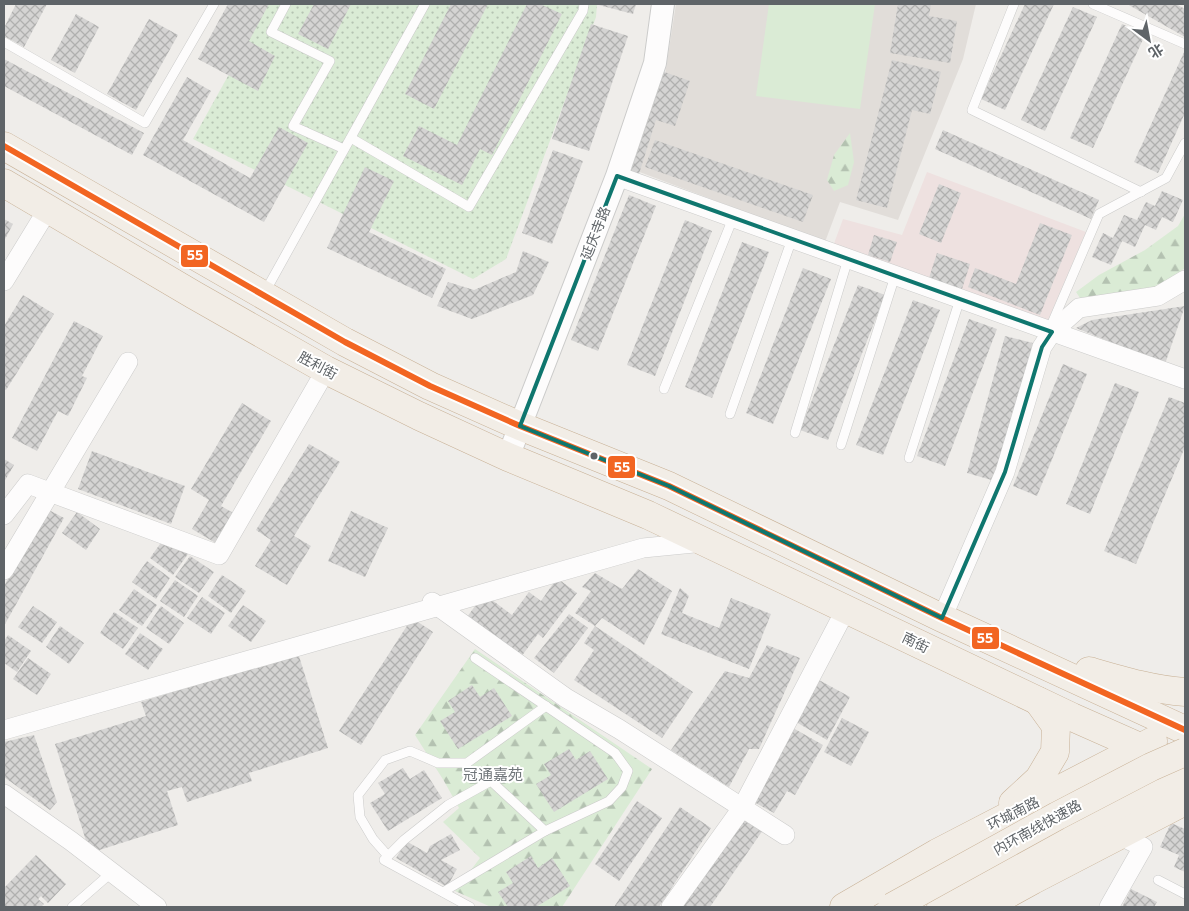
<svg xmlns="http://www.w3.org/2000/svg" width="1189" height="911" font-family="Commissioner,'Noto Sans SC',sans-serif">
<defs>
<pattern id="grass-dots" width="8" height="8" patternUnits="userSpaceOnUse" patternTransform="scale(1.25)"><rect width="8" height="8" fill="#daebd5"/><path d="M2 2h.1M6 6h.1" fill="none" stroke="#b4c2b1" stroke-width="1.8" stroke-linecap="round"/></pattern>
<pattern id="forest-firs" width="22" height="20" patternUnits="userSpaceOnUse" patternTransform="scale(1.25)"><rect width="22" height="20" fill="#daebd5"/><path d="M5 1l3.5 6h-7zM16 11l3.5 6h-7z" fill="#b4c2b1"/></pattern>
<pattern id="building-cross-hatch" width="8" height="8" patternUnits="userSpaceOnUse" patternTransform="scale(1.25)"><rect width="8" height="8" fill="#d5d4d3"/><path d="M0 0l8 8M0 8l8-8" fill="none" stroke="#b0b0af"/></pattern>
</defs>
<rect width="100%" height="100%" fill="#efedea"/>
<polygon fill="#e1ddd9" points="676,4 976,4 963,59 898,220 840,202 825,242 629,168 665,75"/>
<polygon fill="#eee1e0" points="927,172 1086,232 1046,325 832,249 843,219 902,235"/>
<polygon fill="url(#grass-dots)" points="268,4 597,4 596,17 506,259 473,279 193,139"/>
<g fill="url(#forest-firs)">
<polygon points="850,133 854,162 848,185 834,191 827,180 834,155"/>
<polygon points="1185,214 1185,268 1157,288 1080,298 1076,292 1099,275 1145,250 1178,226"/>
<polygon points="475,649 652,769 562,907 491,907 455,891 480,858 443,822 459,808 444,781 415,735"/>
</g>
<polygon fill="#daebd5" points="769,4 875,4 860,109 756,96"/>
<g fill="url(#building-cross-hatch)">
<polygon points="16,4 47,4 24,47 4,36 4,28"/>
<polygon points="228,4 269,4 249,41 275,56 258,91 198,59"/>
<polygon points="314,4 351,4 328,49 298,34"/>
<polygon points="451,4 488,4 434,109 405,94"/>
<polygon points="527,4 540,4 562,14 492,155 480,149 462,185 403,156 419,126 457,145"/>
<polygon points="595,4 636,4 633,14"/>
<polygon points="898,4 931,4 929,16 957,21 950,63 890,53"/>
<polygon points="1025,4 1054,4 1005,110 981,99"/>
<polygon points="1127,4 1176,4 1185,9 1185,37"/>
<polygon points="1073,7 1097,17 1045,131 1021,120"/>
<polygon points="76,14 99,27 75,73 51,60"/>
<polygon points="149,19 178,35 136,110 107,94"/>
<polygon points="591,24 628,36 589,151 552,139"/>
<polygon points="1122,24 1145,35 1093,148 1070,138"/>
<polygon points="1185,50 1185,113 1158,173 1134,162"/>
<polygon points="4,59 144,133 132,155 4,86"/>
<polygon points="892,60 941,72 930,114 912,110 887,208 856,200"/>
<polygon points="656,69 690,81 675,126 656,120 638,177 623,172"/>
<polygon points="187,77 211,91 183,140 250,178 279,127 308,143 264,222 143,155"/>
<polygon points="943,130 1099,200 1091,219 935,149"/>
<polygon points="655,140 813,195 803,222 645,167"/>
<polygon points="553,150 583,161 552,244 522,233"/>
<polygon points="365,167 394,181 369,232 446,269 432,298 327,248"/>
<polygon points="939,184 961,193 941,243 919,234"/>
<polygon points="1162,191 1183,200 1173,222 1162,217 1156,230 1145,225 1135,247 1122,241 1111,265 1092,257 1103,233 1113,238 1124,215 1137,220 1146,202 1155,206"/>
<polygon points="629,195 656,206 598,351 571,340"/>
<polygon points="4,219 13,224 4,241"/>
<polygon points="685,220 712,231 655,376 627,365"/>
<polygon points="1040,223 1072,235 1040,315 968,287 975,268 1016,284"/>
<polygon points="874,235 897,242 890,262 868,255"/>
<polygon points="742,242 769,252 712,398 685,387"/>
<polygon points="523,251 549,262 533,295 472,319 437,306 448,282 474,290 516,272"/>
<polygon points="937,253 970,264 962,289 929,278"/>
<polygon points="803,268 831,279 773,424 746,413"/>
<polygon points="858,285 885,295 828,440 800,430"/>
<polygon points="23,295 54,314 6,390 4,389 4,326"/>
<polygon points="913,300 940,310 883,455 856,445"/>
<polygon points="1185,306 1165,364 1076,328 1092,320"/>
<polygon points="969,319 997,329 945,466 917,456"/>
<polygon points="74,321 103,336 82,376 87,378 68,416 58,411 37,451 12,438"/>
<polygon points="1005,336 1033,343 995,481 967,473"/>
<polygon points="1063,364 1087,374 1037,496 1013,486"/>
<polygon points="1115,383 1139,392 1090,514 1066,504"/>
<polygon points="1169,397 1185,403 1185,447 1136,564 1104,551"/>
<polygon points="242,403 271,421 221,506 237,515 219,545 192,529 209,500 191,489"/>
<polygon points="309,444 340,462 294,536 311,546 287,585 255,566 271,540 256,530"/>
<polygon points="92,451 185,486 171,524 78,489"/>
<polygon points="4,459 14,465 4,482"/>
<polygon points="47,509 64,518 4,626 4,586"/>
<polygon points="351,511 388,528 365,577 328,561"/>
<polygon points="77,512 100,529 86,550 62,533"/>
<polygon points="165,537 188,554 173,575 150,558"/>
<polygon points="190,556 214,572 199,593 175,577"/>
<polygon points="147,561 170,578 156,599 132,582"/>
<polygon points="638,569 672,591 644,645 602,618 595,626 575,613 591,591 582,587 595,573 622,589"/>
<polygon points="222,575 246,591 231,613 208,596"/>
<polygon points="557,578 577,593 543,638 538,634 521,657 467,617 484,594 512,615 529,592 541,601"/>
<polygon points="175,580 198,596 184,617 160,601"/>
<polygon points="680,588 689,596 682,613 719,628 731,598 771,614 749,669 661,634"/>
<polygon points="134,589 157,605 142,626 119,610"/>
<polygon points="202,597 225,613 211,634 187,618"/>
<polygon points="243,605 266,621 251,642 228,626"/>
<polygon points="33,606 57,622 42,643 18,627"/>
<polygon points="161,606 184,623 169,644 146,628"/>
<polygon points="114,612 138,628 123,649 100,633"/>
<polygon points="569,614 588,628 554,673 534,658"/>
<polygon points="412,618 433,632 361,745 339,731"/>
<polygon points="60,626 84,643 69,664 46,647"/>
<polygon points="595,626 693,692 662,738 574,680 594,650 584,643"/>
<polygon points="140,633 163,649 148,670 125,654"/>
<polygon points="8,635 31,651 17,672 4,663 4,641"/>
<polygon points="767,645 800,658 759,749 749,749 729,787 671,750 725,671 749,678"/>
<polygon points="298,653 328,748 249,773 252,781 187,802 182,787 167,791 178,825 90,853 55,744 146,716 141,702"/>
<polygon points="28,658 51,674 37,695 13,679"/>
<polygon points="819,680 850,697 827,740 796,722"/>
<polygon points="472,685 480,697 494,688 512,716 458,749 440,721 455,712 448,701"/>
<polygon points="842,718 869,732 851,766 824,752"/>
<polygon points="793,728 823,745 795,795 787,791 774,813 752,801"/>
<polygon points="34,735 57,802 50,810 4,777 4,742"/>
<polygon points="569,749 576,760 590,751 608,779 554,812 536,784 551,775 544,764"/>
<polygon points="403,768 410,779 424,770 442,798 388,831 370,803 385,794 378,783"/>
<polygon points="637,801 662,818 619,881 595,864"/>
<polygon points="680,807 711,828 659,907 614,907"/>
<polygon points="743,816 763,830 710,907 679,907"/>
<polygon points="1171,823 1185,829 1185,872 1174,867 1179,855 1160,847"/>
<polygon points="451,834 460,850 441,860 457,869 447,887 396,858 406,841 427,853 430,846"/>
<polygon points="36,855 66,884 48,903 41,896 38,899 44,904 41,907 4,907 4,888"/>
<polygon points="531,856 538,868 552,858 570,886 536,907 508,907 498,892 513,883 506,872"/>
<polygon points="1131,889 1157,902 1154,907 1122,907"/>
</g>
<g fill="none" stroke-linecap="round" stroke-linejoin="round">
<g stroke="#cbcbca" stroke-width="10">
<g id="service">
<polyline points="286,4 271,32 330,61 293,126 344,149"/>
<polyline points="1014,4 972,110 1141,192"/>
<polyline points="1093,4 1185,44"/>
<polyline points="4,42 145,123 214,4"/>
<polyline points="351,138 469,207 583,11 584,4"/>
<polyline points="265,292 425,4"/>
<polyline points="1050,328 1099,214 1166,178 1185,143"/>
<polyline points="664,389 733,218"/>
<polyline points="730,414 792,239"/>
<polyline points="795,433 848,259"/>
<polyline points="841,445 895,276"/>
<polyline points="909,458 960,299"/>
<polyline points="388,856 373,839 360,817 358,795 385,760 410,751 438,763 467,763 546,706"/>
<polyline points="1158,880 1185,894"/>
<polyline points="443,892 545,831 609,801 622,787 628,771 615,753 475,658"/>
<polyline points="72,907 111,873"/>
<polyline points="470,907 384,860 404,840 448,805 491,781 545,831"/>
</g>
</g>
<g stroke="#cbcbca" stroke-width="20">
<g id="minor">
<polyline points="617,176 1185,379"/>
<polyline points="4,281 48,209"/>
<polyline points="4,515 28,484 219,555 326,370"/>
<polyline points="4,570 128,362"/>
<polyline points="432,602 566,698 619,729 785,835"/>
<polyline points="942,618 1005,472 1042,347 1052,332 1079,308 1158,296 1185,280"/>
<polyline points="4,730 643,548 704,542"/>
<polyline points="4,794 71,841 157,907"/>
<polyline points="671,907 742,808 846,609"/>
<polyline points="1109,907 1143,847 1119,835"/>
</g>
</g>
<g stroke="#cbcbca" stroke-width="24">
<polyline id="tertiary" points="508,457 617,176 655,63 663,4"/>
</g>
<g stroke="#c8b196" stroke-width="29">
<g id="trunk">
<polyline points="4,146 345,342 430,386 520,426 669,486 942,618 1185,730"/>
<polyline points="4,183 194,295 326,370 419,416 508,457 648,515 1072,717 1185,767"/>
<path d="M 1089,671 C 1120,680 1153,690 1185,692"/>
<polyline points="1013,803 1039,779 1055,752 1056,726 1038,701"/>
<polyline points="844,907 937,853 1153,741"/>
<polyline points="941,907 1073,835 1164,787 1185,778"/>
<polyline points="984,907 1033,880 1185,801"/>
</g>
</g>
<use href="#service" stroke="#fdfcfc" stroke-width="9"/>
<use href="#minor" stroke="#fdfcfc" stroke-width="19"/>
<use href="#tertiary" stroke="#fdfcfc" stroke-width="22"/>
<use href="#trunk" stroke="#f2ede6" stroke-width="28"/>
<g stroke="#c8b196" stroke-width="29" stroke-linecap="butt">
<polyline id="trunk-bridge" points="892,907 1057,816 1151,767 1185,752"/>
</g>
<use href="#trunk-bridge" stroke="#f2ede6" stroke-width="28"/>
<g stroke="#fff" stroke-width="10">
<polyline id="bus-1" points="4,146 345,342 430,386 520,426 669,486 942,618 1185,730"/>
</g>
<use href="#bus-1" stroke="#f26522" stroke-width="6"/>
</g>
<path fill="none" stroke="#0f766e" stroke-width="4" stroke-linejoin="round" d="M 617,176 L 1052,332 L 1042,347 L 1005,472 L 942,618 L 669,486 L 520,426 Z"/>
<circle fill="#5f6468" stroke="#fff" stroke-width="2" cx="594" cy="456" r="4.5"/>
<g text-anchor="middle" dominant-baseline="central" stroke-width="4" stroke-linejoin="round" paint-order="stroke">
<g font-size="14" fill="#5f6468" stroke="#fff">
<text transform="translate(595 233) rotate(-69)">延庆寺路</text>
<text transform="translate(318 365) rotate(28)">胜利街</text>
<text transform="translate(916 642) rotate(26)">南街</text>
<text transform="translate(1013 813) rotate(-27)">环城南路</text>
<text transform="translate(1037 827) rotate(-29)">内环南线快速路</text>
</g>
<g font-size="15" fill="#70767a" stroke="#fff">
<text x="493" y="774">冠通嘉苑</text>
</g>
</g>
<g stroke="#fff" stroke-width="2">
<rect x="180" y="244" width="29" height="24" rx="5" fill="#f26522"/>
<rect x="607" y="455" width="29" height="24" rx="5" fill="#f26522"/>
<rect x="971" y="626" width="29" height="24" rx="5" fill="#f26522"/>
</g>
<g font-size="14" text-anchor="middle" font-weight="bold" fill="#fff">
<text x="195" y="260">55</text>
<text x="622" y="472">55</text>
<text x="985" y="643">55</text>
</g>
<rect width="1189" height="911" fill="none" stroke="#5f6468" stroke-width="10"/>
<g transform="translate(1149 40) rotate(148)" stroke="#ffffff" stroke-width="4" paint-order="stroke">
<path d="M0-4L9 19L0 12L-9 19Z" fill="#5f6468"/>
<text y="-8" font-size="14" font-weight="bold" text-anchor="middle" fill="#5f6468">北</text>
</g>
</svg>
